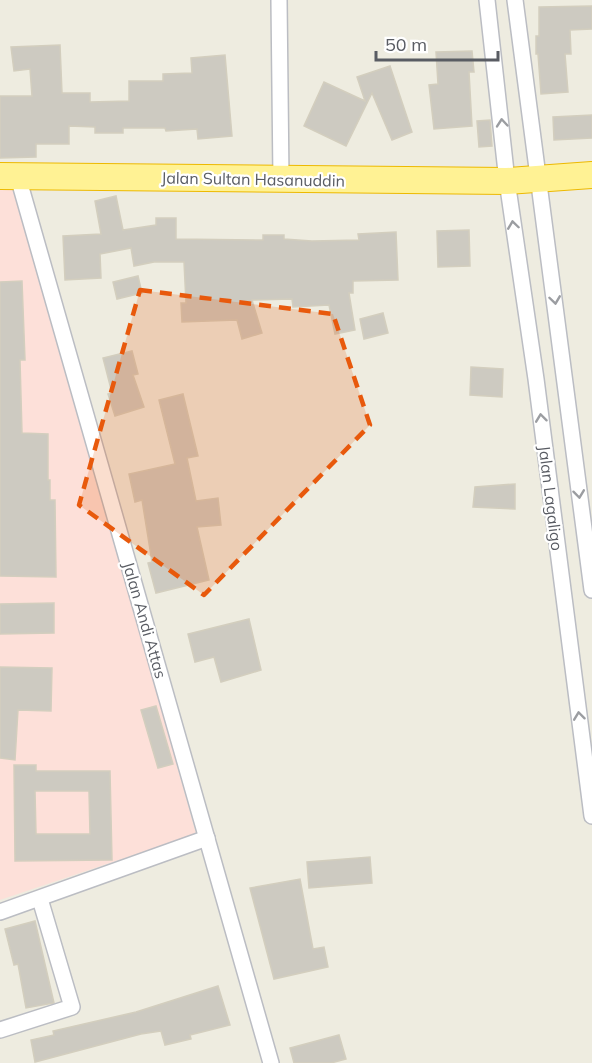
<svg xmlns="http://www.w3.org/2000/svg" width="592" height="1063" font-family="Mulish,sans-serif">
<rect width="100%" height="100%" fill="#eeece0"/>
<polygon fill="#fde0d9" points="0,177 15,178 196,834 0,900"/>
<g fill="#cdcac1" stroke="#d3cebe" stroke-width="1.5" fill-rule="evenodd">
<polygon points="592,6 592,29 570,30 571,54 565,54 568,92 541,94 538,54 536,54 536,36 539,36 539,7"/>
<polygon points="60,45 62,93 90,93 90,102 129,101 129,81 163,81 163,74 192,73 191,58 225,55 232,136 198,139 197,129 166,131 165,128 123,128 123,133 95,133 95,127 69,126 69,144 36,144 36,157 0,158 0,96 32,96 30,69 14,71 11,47"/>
<polygon points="472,51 474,72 469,72 472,126 434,129 429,85 438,84 436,52"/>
<polygon points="390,66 412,132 392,140 372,93 346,146 304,126 324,82 365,101 357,77"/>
<polygon points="592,115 592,138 554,140 553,117"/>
<polygon points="490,120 492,146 479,147 477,121"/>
<polygon points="116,196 123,230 156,225 156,218 176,218 176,239 263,240 263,235 284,235 284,239 312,241 359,240 358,234 396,232 398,280 353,281 353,293 349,293 355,330 335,334 329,305 293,307 292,299 252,300 262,333 242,339 237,320 182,322 181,303 186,303 184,262 154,262 134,266 131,248 100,254 101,278 65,280 63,236 101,234 95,201"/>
<polygon points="469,230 470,266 438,267 437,231"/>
<polygon points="138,276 142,293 117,299 113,282"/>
<polygon points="22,281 25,360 20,360 22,433 48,434 48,480 50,480 50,500 55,500 56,577 0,576 0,282"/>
<polygon points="383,313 388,333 364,339 360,319"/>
<polygon points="132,351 138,374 133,375 144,407 115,416 108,394 112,393 103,358"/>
<polygon points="471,367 503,369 502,397 470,395"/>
<polygon points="183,394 198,456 187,458 196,501 218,498 221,525 197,527 209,580 156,593 148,563 152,562 142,500 135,502 129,474 175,464 159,400"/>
<polygon points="515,484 515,509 473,507 475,487"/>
<polygon points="54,603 54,633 0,634 0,604"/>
<polygon points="249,619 261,670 221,682 214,657 195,662 188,634"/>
<polygon points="0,667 52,668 51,711 18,710 15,760 0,758"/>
<polygon points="156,706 173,764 158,768 141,710"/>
<path d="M 14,765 L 36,765 L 36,771 L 110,771 L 112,860 L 15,861 ZM 35,791 L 89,791 L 90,834 L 36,834 Z"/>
<polygon points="370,857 372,883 309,888 307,862"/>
<polygon points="300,879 313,949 324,947 328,967 274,979 250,888"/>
<polygon points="35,921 54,1003 26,1008 18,964 14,965 5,929"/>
<polygon points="218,986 230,1025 190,1035 191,1039 165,1045 161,1031 141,1034 35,1062 31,1040 54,1035 53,1031 136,1012"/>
<polygon points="339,1035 346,1059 331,1063 294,1063 290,1048"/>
</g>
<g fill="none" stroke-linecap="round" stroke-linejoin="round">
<g stroke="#bbbdc3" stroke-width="18">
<g id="minor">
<polyline points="279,0 281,179"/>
<polyline points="487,0 507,181 536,379 592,816"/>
<polyline points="515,0 592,590"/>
<polyline points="18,177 271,1063"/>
<polyline points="0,912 207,838"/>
<polyline points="0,1030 72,1007 40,899"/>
</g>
</g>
<g stroke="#edb900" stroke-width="28">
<polyline id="trunk" points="0,176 507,181 592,175"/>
</g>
<use href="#minor" stroke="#fff" stroke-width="15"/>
<use href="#trunk" stroke="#fff294" stroke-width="26"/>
</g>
<defs><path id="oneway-chevron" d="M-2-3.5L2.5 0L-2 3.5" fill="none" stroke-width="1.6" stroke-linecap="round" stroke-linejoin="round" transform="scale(1.5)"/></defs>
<g stroke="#9b9da1">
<use href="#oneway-chevron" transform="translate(502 123) rotate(-95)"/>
<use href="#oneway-chevron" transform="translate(513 225) rotate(-98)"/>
<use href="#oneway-chevron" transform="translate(555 300) rotate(82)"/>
<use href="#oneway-chevron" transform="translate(541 418) rotate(-97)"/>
<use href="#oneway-chevron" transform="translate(579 494) rotate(83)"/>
<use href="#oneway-chevron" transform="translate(579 716) rotate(-97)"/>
</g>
<path fill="#e8590c" fill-opacity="0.2" stroke="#e8590c" stroke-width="4.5" stroke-dasharray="12 8" stroke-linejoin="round" d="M 140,290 L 333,314 L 370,425 L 204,595 L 79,505 Z"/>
<g text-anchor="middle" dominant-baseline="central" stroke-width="4.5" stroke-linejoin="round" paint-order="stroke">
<g font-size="16" fill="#595c63" stroke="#fff">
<text transform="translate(253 179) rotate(1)">Jalan Sultan Hasanuddin</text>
<text transform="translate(551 498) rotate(83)">Jalan Lagaligo</text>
<text transform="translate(145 620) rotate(74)">Jalan Andi Attas</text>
</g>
</g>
<path d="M376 51v9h122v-9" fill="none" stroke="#595c63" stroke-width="3"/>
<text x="385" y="51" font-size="18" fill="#595c63" stroke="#ffffff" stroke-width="4.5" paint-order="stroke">50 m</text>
</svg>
